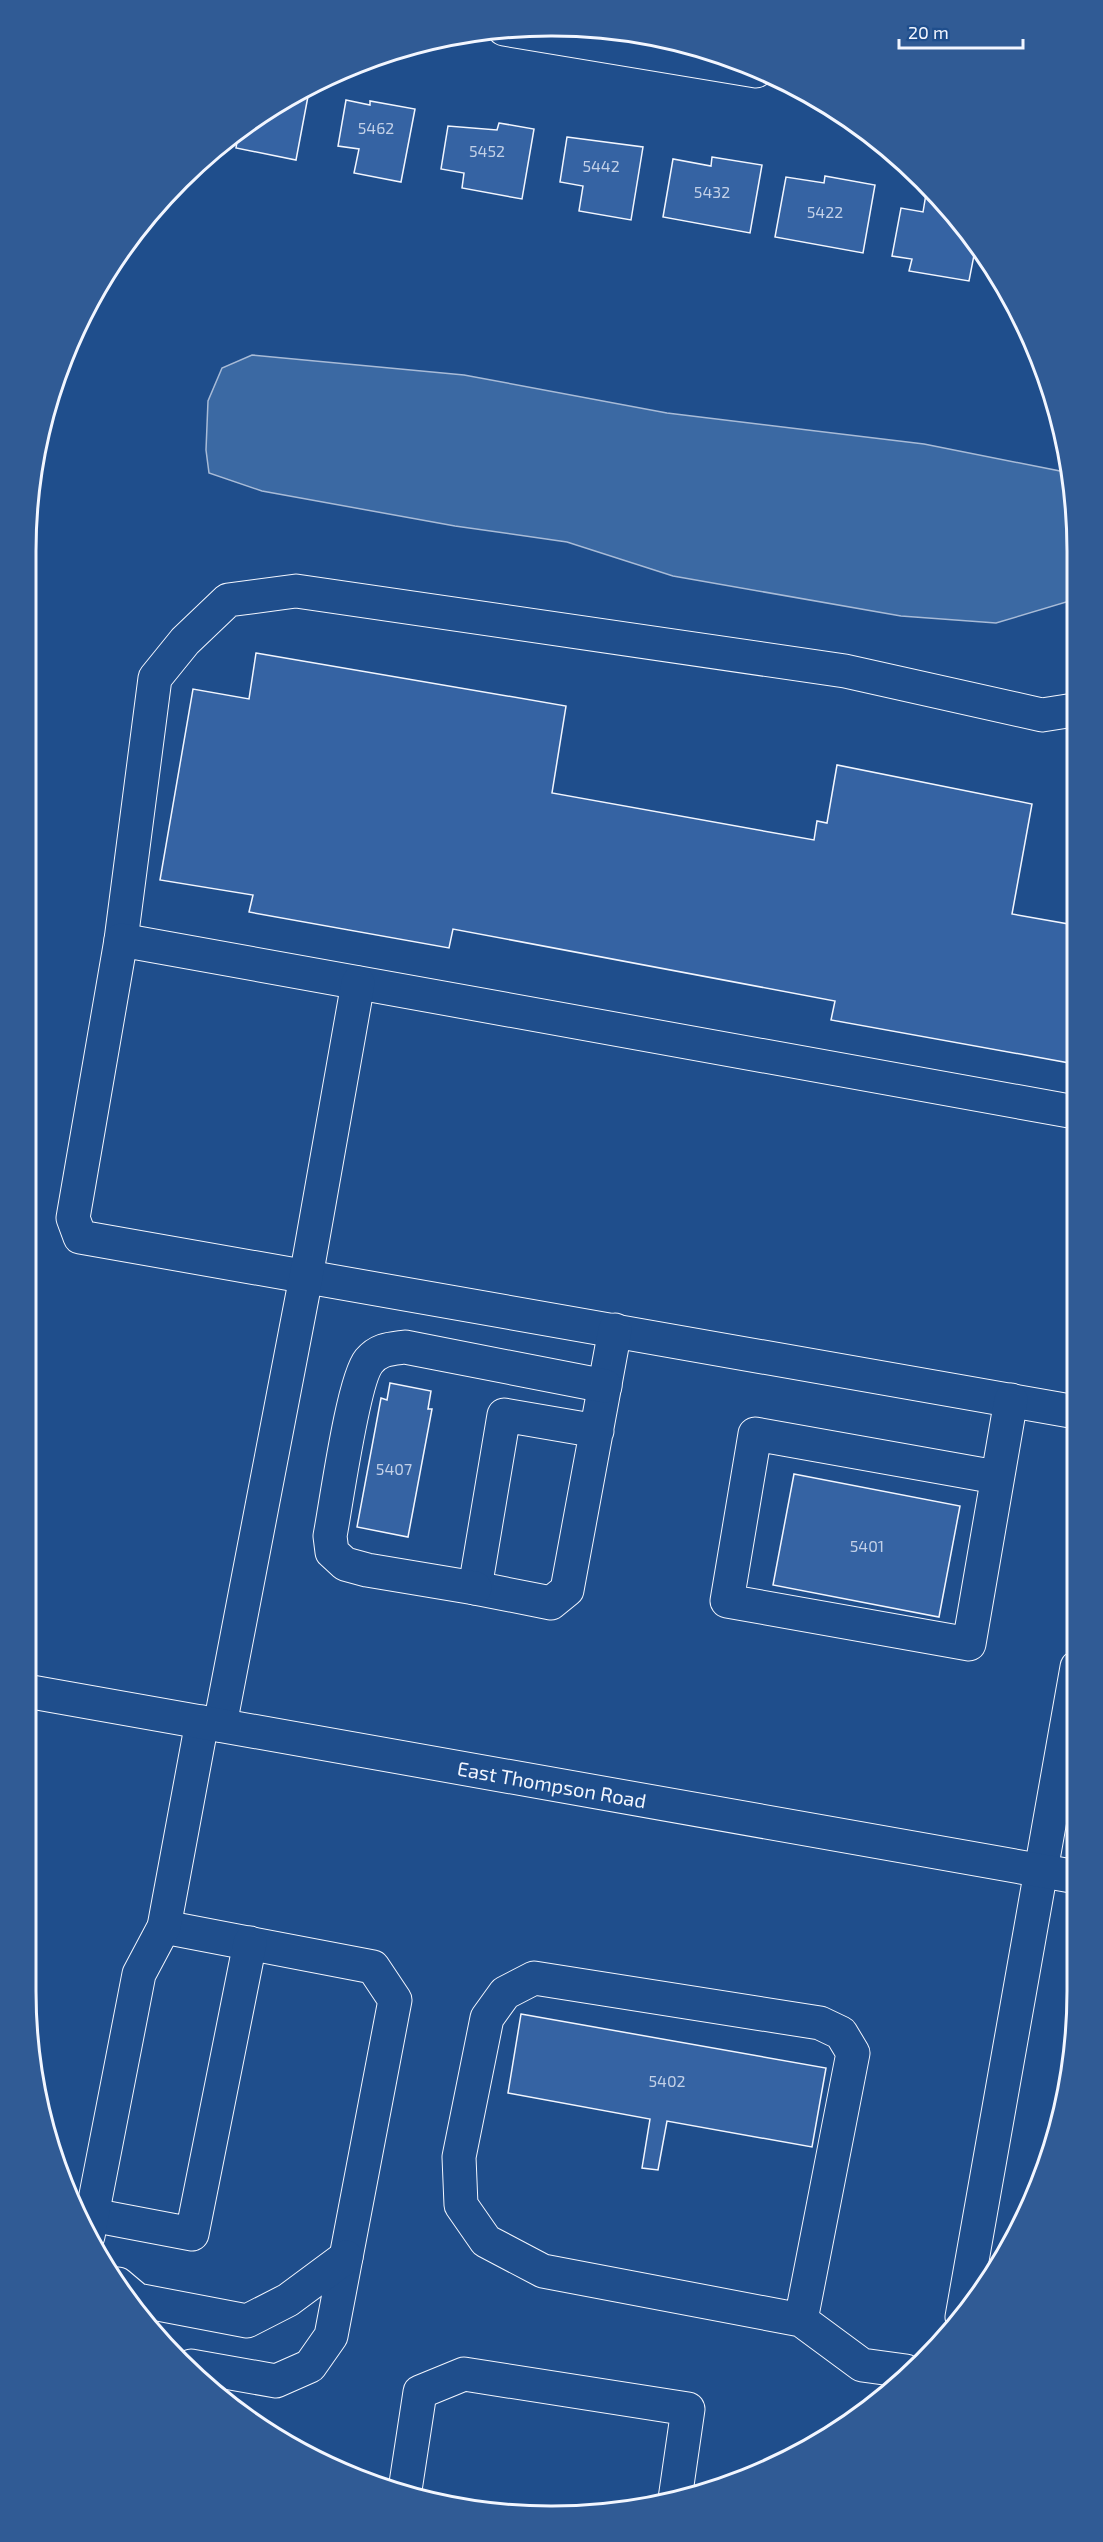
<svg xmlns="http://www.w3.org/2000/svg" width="1103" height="2542" font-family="'Exo 2',sans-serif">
<rect width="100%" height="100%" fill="#1f4e8c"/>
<polygon fill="#3b69a3" stroke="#a8bbd7" stroke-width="1.5" points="252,355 464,375 667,413 924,444 1070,473 1073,483 1073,600 996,623 901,616 673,576 567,542 455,526 262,491 209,473 206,450 208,401 222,368"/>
<g fill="#3563a3" stroke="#f2f6ff" stroke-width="1.5">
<polygon points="303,90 309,91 296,160 236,148 238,136 232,134"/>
<polygon points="346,100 370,105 370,101 415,109 401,182 354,173 359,149 338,146"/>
<polygon points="499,123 534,129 522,199 462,188 464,173 441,169 448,126 497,130"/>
<polygon points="567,137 643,147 631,220 579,211 583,186 560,182"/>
<polygon points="712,157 762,165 750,233 663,217 673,159 711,166"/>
<polygon points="825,176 875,185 863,253 775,237 786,177 824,183"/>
<polygon points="926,194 937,196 947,205 975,250 969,281 909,271 912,259 892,256 901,208 923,212"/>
<polygon points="256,653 566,706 552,793 814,840 817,821 827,823 837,765 1032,804 1012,914 1074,925 1075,1064 831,1020 835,1001 453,929 449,948 249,912 253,895 160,880 193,689 249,699"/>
<polygon points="390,1383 431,1391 428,1409 432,1409 408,1537 357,1527 381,1398 387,1400"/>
<polygon points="794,1474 960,1506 939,1617 773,1585"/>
<polygon points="521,2014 826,2068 812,2147 667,2121 658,2170 642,2168 650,2119 508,2093"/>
</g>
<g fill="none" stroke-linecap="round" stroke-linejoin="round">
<g stroke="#f2f6ff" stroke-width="35">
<g id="minor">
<polyline points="504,29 756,71"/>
<polyline points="121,940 155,678 185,641 228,600 296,591 845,671 1042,715 1074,710"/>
<polyline points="1075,1112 121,940 73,1218 80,1237 1076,1412"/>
<path d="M 597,1431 L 504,1415 L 475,1588 L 551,1603 L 567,1590 C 583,1503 599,1416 615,1330"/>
<polyline points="996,1477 755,1434 727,1601 969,1644 1011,1400"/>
<path d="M 475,1588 L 367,1570 L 345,1564 L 332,1552 L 330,1536 C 336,1505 353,1380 369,1361 C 379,1349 390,1349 405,1347 L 605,1386"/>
<polyline points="220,1725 306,1277 358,983"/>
<polyline points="164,1927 373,1967 395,2000 331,2336 310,2366 276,2381 191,2366"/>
<polyline points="92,2215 192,2234 250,1943"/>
<polyline points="88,2236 139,1974 164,1927 202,1722"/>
<polyline points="118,2284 137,2300 247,2321 288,2300 346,2257"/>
<polyline points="962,2317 1077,1667"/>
<polyline points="801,2320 853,2053 841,2033 820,2023 534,1978 505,1993 487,2018 459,2157 461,2205 486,2241 543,2271 801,2320 862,2365 906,2371"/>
<polyline points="405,2490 420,2392 464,2374 688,2409 675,2499"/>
</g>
</g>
<g stroke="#f2f6ff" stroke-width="35">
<g id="major">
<path id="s1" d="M 26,1691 L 1077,1877"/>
</g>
</g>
<use href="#minor" stroke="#1f4e8c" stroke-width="33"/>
<use href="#major" stroke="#1f4e8c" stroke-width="33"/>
</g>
<g text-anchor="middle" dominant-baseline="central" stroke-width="4.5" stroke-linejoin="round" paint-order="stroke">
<g font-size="16" fill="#c3d1e8">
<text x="376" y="127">5462</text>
<text x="487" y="150">5452</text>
<text x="601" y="165">5442</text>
<text x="712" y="191">5432</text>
<text x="825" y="211">5422</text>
<text x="394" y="1468">5407</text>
<text x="867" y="1545">5401</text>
<text x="667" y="2080">5402</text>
</g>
<g font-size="20" fill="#f2f6ff" stroke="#1f4e8c">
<text stroke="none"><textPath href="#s1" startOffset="534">East Thompson Road</textPath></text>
</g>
</g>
<path d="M0 0H1103V2542H0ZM551 36H552A515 515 0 0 1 1067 551V1991A515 515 0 0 1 552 2506H551A515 515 0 0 1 36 1991V551A515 515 0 0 1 551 36Z" fill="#305b95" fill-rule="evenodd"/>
<path fill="none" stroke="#f2f6ff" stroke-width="3" d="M551 36H552A515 515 0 0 1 1067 551V1991A515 515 0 0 1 552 2506H551A515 515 0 0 1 36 1991V551A515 515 0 0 1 551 36Z"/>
<path d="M899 39v9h124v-9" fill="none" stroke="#f2f6ff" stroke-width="3"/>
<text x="908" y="39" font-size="18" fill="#f2f6ff" stroke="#1f4e8c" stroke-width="4.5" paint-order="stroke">20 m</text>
</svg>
